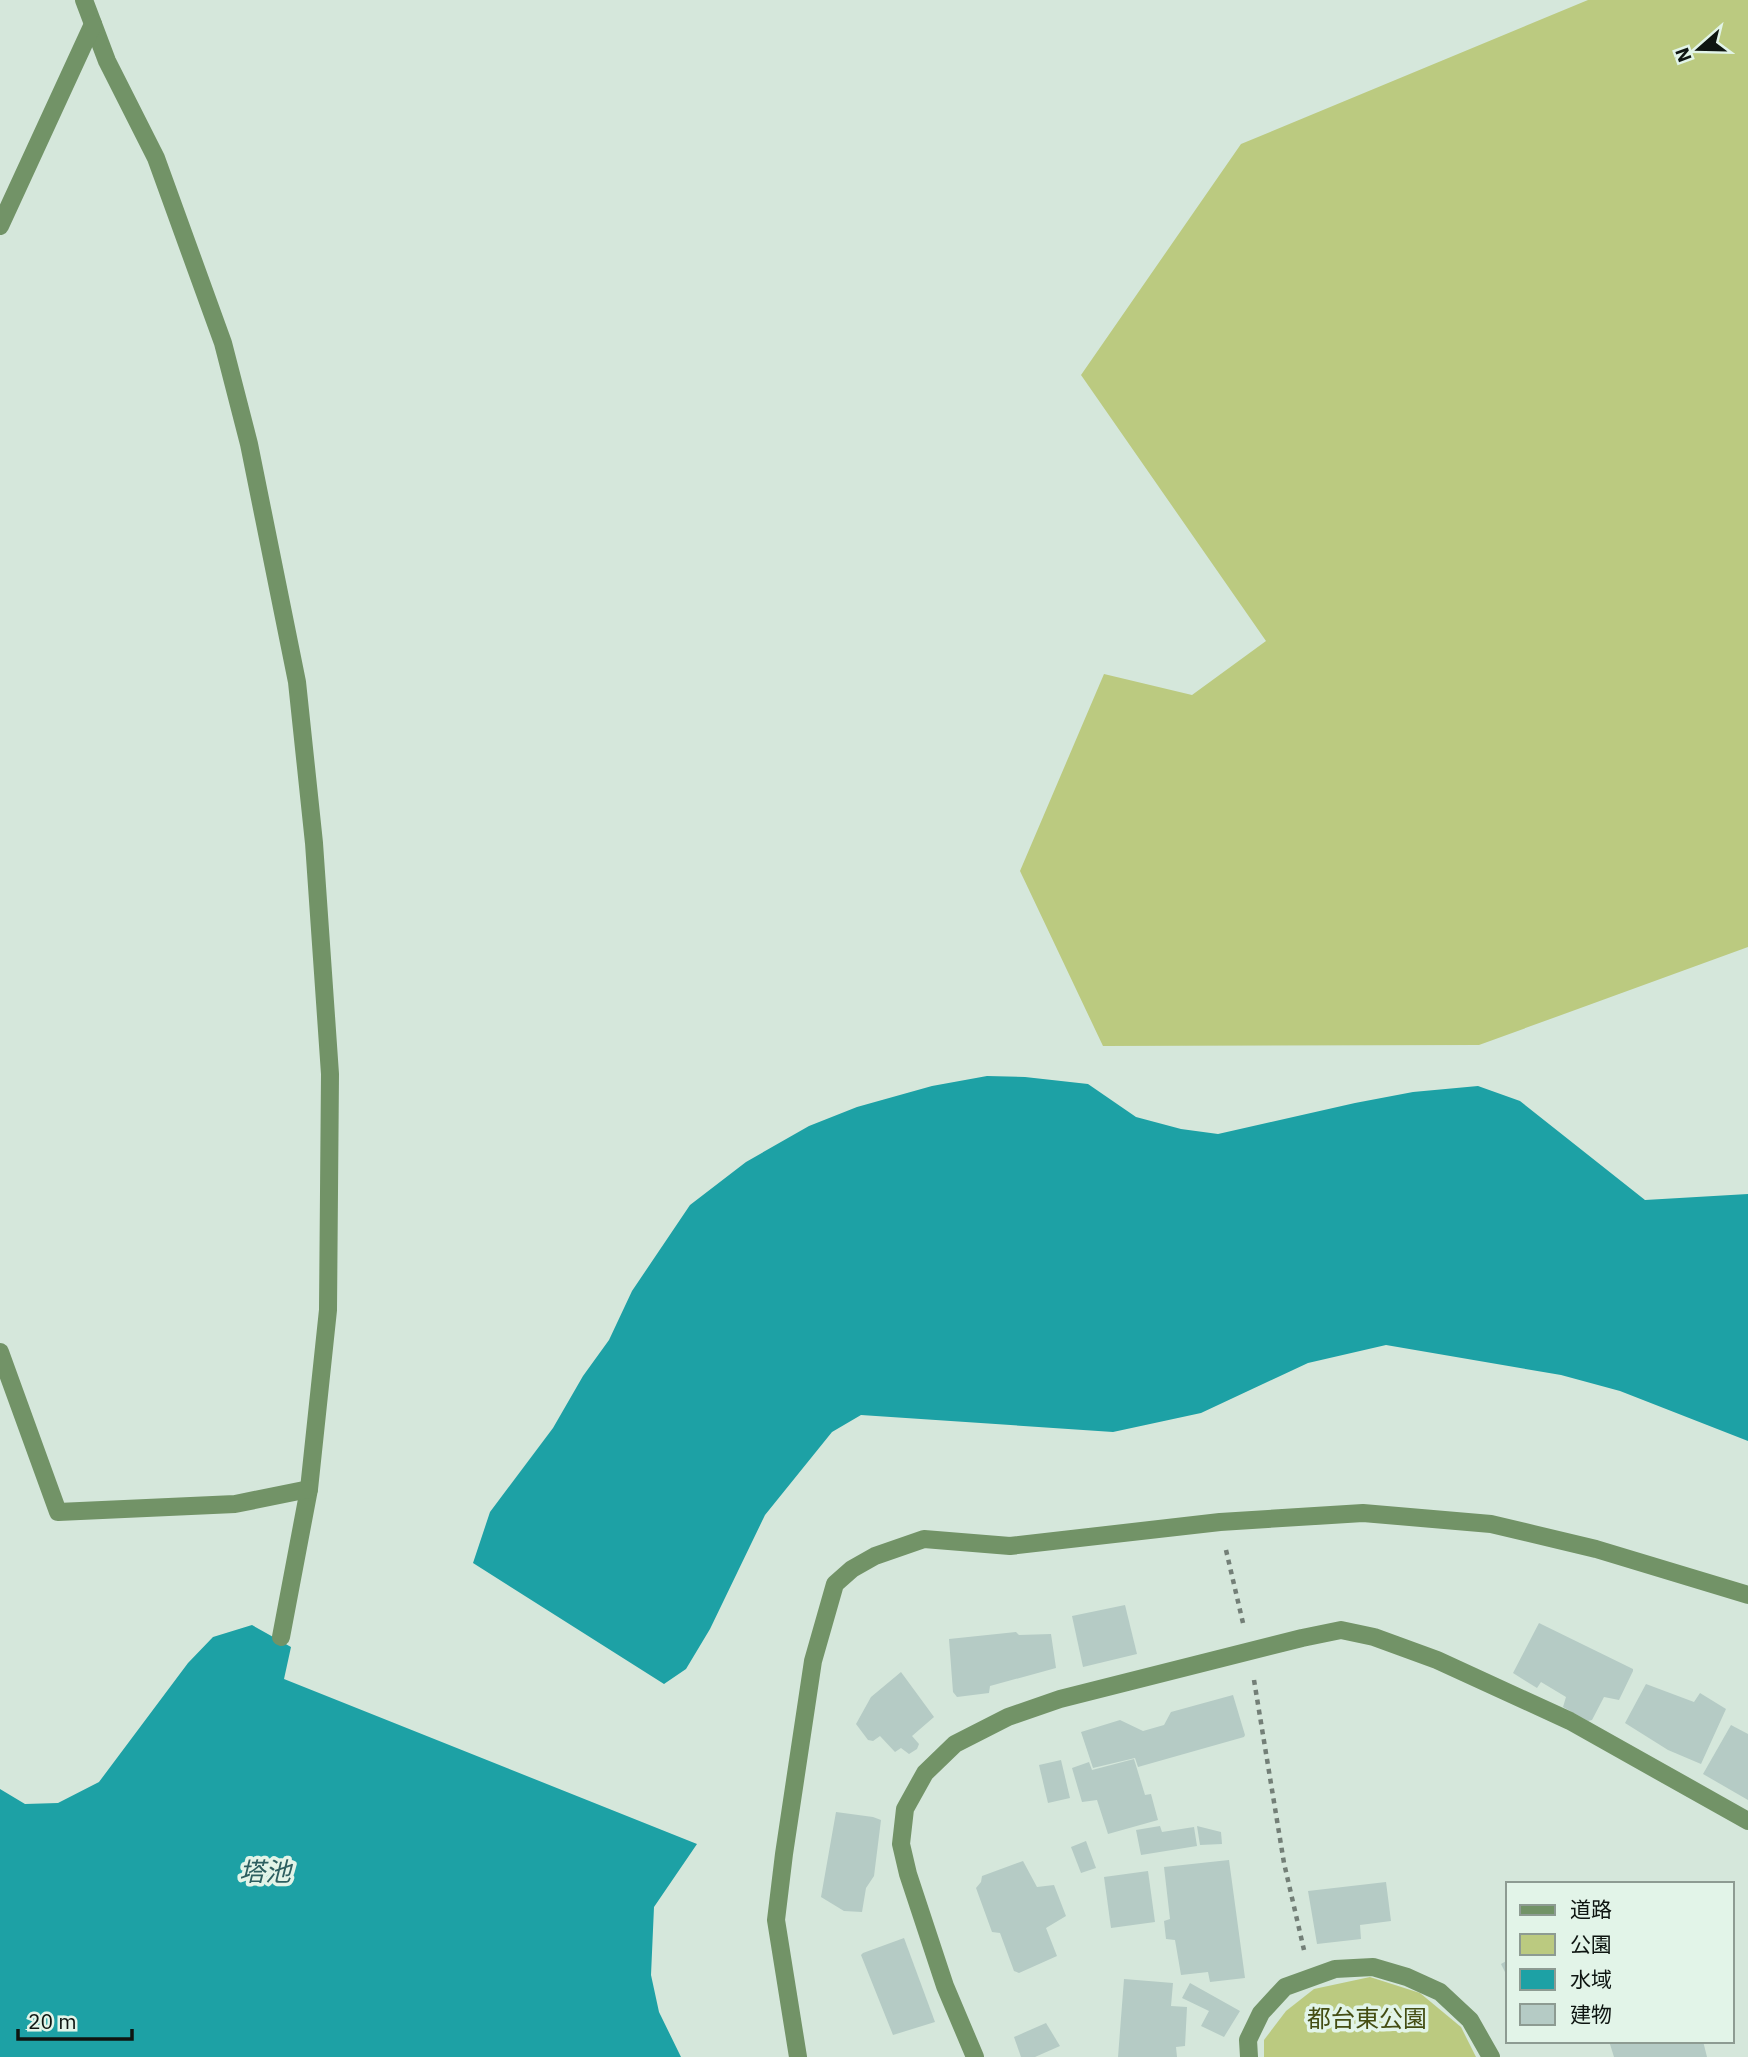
<svg xmlns="http://www.w3.org/2000/svg" width="1748" height="2057" font-family="'IBM Plex Sans','Noto Sans JP',sans-serif">
<rect width="100%" height="100%" fill="#d5e7db"/>
<g fill="#bbca80">
<polygon points="1588,0 1748,0 1748,947 1479,1045 1103,1046 1020,871 1104,674 1192,695 1266,641 1081,375 1241,144"/>
<polygon points="1370,1977 1420,1993 1461,2027 1476,2057 1264,2057 1264,2040 1286,2011 1314,1989"/>
</g>
<g fill="#1da1a5">
<polygon points="987,1076 1025,1077 1088,1084 1136,1117 1181,1129 1218,1134 1355,1103 1413,1092 1478,1086 1520,1101 1645,1200 1748,1194 1748,1441 1620,1391 1561,1375 1386,1345 1308,1363 1201,1413 1113,1432 861,1415 832,1432 765,1515 710,1629 686,1669 664,1684 473,1563 490,1512 553,1428 583,1376 609,1340 632,1291 690,1205 746,1162 809,1126 857,1107 932,1086"/>
<polygon points="252,1625 291,1647 284,1679 697,1844 654,1907 651,1975 659,2012 681,2057 0,2057 0,1789 25,1804 58,1803 99,1782 188,1663 213,1637"/>
</g>
<g fill="#b5cbc5">
<polygon points="1125,1605 1137,1654 1083,1667 1072,1616"/>
<polygon points="1539,1623 1633,1669 1633,1671 1619,1700 1604,1697 1592,1720 1588,1721 1563,1707 1566,1697 1541,1682 1537,1688 1513,1673"/>
<polygon points="1016,1632 1019,1635 1051,1634 1056,1668 990,1686 989,1693 957,1697 953,1692 949,1639"/>
<polygon points="901,1672 934,1717 912,1736 919,1744 917,1749 909,1754 901,1748 895,1752 880,1736 873,1741 868,1740 856,1724 871,1697"/>
<polygon points="1646,1684 1694,1702 1700,1693 1726,1709 1701,1764 1668,1750 1625,1723"/>
<polygon points="1233,1695 1245,1735 1244,1737 1138,1767 1135,1758 1093,1768 1081,1732 1120,1720 1143,1731 1164,1725 1171,1712"/>
<polygon points="1731,1725 1748,1734 1748,1800 1703,1774"/>
<polygon points="1134,1759 1145,1795 1151,1794 1158,1820 1108,1834 1097,1800 1082,1802 1072,1768 1089,1762 1092,1770"/>
<polygon points="1061,1760 1070,1798 1048,1803 1039,1765"/>
<polygon points="836,1812 873,1817 881,1820 874,1876 866,1888 862,1912 844,1911 821,1897"/>
<polygon points="1160,1826 1162,1832 1194,1827 1197,1846 1141,1855 1136,1830"/>
<polygon points="1197,1826 1221,1832 1222,1844 1200,1845"/>
<polygon points="1086,1841 1096,1868 1081,1873 1071,1847"/>
<polygon points="1229,1860 1245,1978 1210,1982 1208,1972 1181,1975 1175,1940 1166,1939 1164,1921 1170,1919 1164,1867"/>
<polygon points="1023,1861 1037,1887 1054,1885 1066,1916 1046,1928 1057,1956 1019,1973 1014,1971 1000,1933 992,1932 976,1888 981,1882 982,1876"/>
<polygon points="1148,1871 1155,1922 1111,1928 1104,1877"/>
<polygon points="1386,1882 1391,1921 1360,1925 1361,1939 1317,1944 1308,1891"/>
<polygon points="904,1938 935,2022 893,2035 861,1955 863,1953"/>
<polygon points="1508,1960 1508,1978 1501,1964"/>
<polygon points="1124,1979 1173,1983 1171,2006 1187,2007 1185,2046 1176,2047 1177,2057 1118,2057"/>
<polygon points="1190,1983 1240,2011 1224,2037 1201,2026 1209,2011 1182,1998"/>
<polygon points="1046,2023 1060,2046 1035,2057 1021,2057 1014,2037"/>
<polygon points="1609,2041 1703,2041 1707,2057 1614,2057"/>
</g>
<g fill="none" stroke-linecap="round" stroke-linejoin="round">
<g stroke="#737f77" stroke-width="4.5" stroke-dasharray="5 5" stroke-linecap="butt">
<polyline points="1226,1550 1243,1623"/>
<polyline points="1254,1680 1284,1863 1304,1950"/>
</g>
<g stroke="#729367" stroke-width="18">
<polyline points="84,0 107,61 156,158 223,343 249,444 297,682 314,843 330,1074 328,1310 309,1489 281,1637"/>
<polyline points="0,226 93,24"/>
<polyline points="0,1352 58,1512 235,1504 309,1489"/>
<polyline points="798,2057 776,1920 784,1854 813,1661 835,1584 852,1569 875,1556 924,1539 1010,1546 1220,1522 1363,1513 1491,1524 1596,1549 1748,1595"/>
<polyline points="975,2057 945,1986 908,1874 901,1844 905,1809 925,1773 955,1744 1008,1717 1060,1699 1302,1638 1341,1630 1374,1637 1437,1660 1570,1721 1748,1821"/>
<polyline points="1249,2057 1248,2040 1261,2013 1285,1987 1335,1969 1373,1967 1407,1977 1440,1992 1470,2020 1491,2057"/>
</g>
</g>
<g text-anchor="middle" dominant-baseline="central" stroke-width="7" stroke-linejoin="round" paint-order="stroke">
<g font-size="24" fill="#444d13" stroke="#e2f4e8">
<text x="1367" y="2018">都台東公園</text>
</g>
<g font-size="26" font-style="italic" fill="#2d5f60" stroke="#e2f4e8">
<text x="265" y="1871">塔池</text>
</g>
</g>
<rect x="1506" y="1882" width="228" height="161" fill="#e2f4e8" stroke="#8d9b92" stroke-width="2"/>
<rect x="1520" y="1905" width="35" height="10" fill="#729367" stroke="#8d9b92" stroke-width="2"/>
<text x="1570" y="1917" font-size="21" fill="#0e1511">道路</text>
<rect x="1520" y="1934" width="35" height="21" fill="#bbca80" stroke="#8d9b92" stroke-width="2"/>
<text x="1570" y="1952" font-size="21" fill="#0e1511">公園</text>
<rect x="1520" y="1969" width="35" height="21" fill="#1da1a5" stroke="#8d9b92" stroke-width="2"/>
<text x="1570" y="1987" font-size="21" fill="#0e1511">水域</text>
<rect x="1520" y="2004" width="35" height="21" fill="#b5cbc5" stroke="#8d9b92" stroke-width="2"/>
<text x="1570" y="2022" font-size="21" fill="#0e1511">建物</text>
<g transform="translate(1699 49) rotate(250)" stroke="#e2f4e8" stroke-width="5" paint-order="stroke">
<path d="M0-5L12 26L0 18L-12 26Z" fill="#0e1511"/>
<text y="-10" font-size="19" font-weight="bold" text-anchor="middle" fill="#0e1511">N</text>
</g>
<path d="M18 2029v10h114v-10" fill="none" stroke="#0e1511" stroke-width="3.5"/>
<text x="28" y="2029" font-size="21" fill="#0e1511" stroke="#e2f4e8" stroke-width="5" paint-order="stroke">20 m</text>
</svg>
